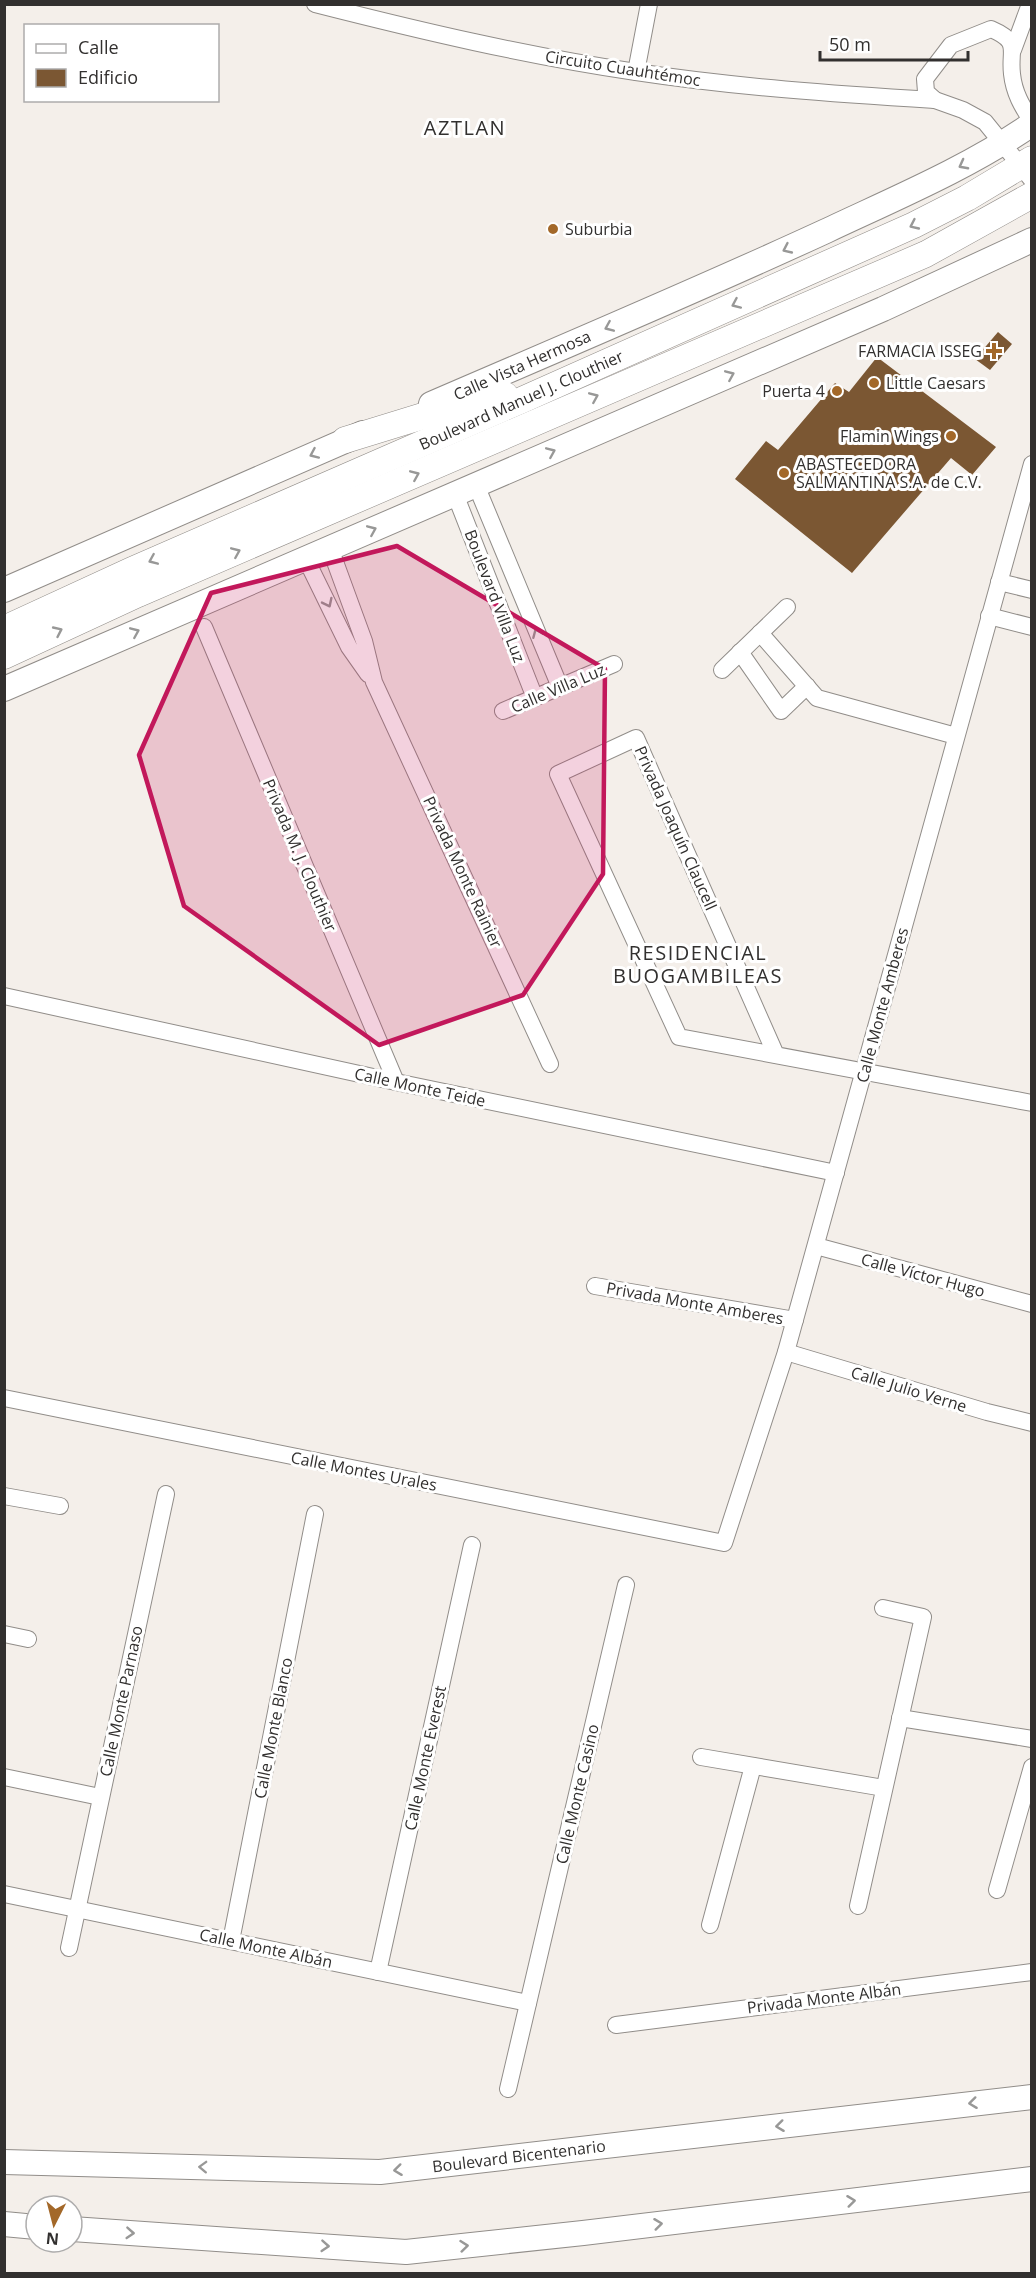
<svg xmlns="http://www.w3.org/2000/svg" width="1036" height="2278" font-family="'Open Sans',sans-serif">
<rect width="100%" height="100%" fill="#f4efea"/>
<g fill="#7b5733">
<polygon points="998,332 1012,344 990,370 975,359"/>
<polygon points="877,357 996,447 972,475 951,458 852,573 735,479 766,441 778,450 835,383 849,392"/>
</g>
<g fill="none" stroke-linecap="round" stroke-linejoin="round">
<g stroke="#918d89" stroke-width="18">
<g id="street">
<path d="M 315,4 C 421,31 527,56 636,72 C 735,87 835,94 935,100"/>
<polyline points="1013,50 1030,4"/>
<polyline points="636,72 649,4"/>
<path d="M 1032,122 C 1022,106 1014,93 1012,74 C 1009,49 1021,42 991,29 L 951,45 L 925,79 L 926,92 L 935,100 L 963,110 L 985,122 L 1032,180"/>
<polyline points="476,485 560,687"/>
<polyline points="455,494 535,698"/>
<polyline points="330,548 364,641 374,682 550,1064"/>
<polyline points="306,559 349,647 368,674"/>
<polyline points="999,582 1032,590"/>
<polyline points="989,616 1032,627"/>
<polyline points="204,627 396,1082"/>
<polyline points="760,633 817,698 956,736"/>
<polyline points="740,652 781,711 807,686"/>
<polyline points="722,670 787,607"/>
<polyline points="503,711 614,664"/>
<polyline points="4,996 396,1082 836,1173"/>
<polyline points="776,1055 636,738 558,774 679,1037 1032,1103"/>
<polyline points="816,1246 1032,1304"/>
<polyline points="595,1286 795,1320"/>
<polyline points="786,1352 987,1412 1032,1423"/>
<polyline points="4,1398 724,1543 786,1352 1032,464"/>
<polyline points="4,1496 60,1506"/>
<polyline points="4,1634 28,1639"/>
<polyline points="900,1718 1032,1739"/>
<polyline points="701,1757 884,1788"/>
<polyline points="4,1777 100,1797"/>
<polyline points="997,1890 1032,1767"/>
<polyline points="4,1894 528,2003"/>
<polyline points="858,1906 923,1617 883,1608"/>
<polyline points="710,1925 753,1766"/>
<polyline points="231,1941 315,1514"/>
<polyline points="69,1948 166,1494"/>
<polyline points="378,1972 472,1545"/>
<polyline points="616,2025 1032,1972"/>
<polyline points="508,2089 626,1585"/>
</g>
</g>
<g stroke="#918d89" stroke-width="26">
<g id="secondary">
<path d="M 431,404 C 563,347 696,291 826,231 C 896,198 968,168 1032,124"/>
<polyline points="4,590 363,433"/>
<polyline points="4,689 883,309 1032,240"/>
<polyline points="4,2162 380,2172 1032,2097"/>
<polyline points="4,2224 36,2227"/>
<polyline points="72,2229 406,2252 583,2233 1032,2179"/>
</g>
</g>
<g stroke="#918d89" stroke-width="27">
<g id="primary">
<polyline points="345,440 462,404 505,395"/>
<polyline points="4,629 132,570 522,400 914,225 967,198 1032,159"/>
<polyline points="4,656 138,594 926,254 1032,195"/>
</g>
</g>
<use href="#street" stroke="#fff" stroke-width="16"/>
<use href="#secondary" stroke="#fff" stroke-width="24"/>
<use href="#primary" stroke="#fff" stroke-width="26"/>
</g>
<defs><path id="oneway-chevron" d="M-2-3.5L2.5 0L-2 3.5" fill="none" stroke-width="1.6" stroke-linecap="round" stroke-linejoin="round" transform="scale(1.5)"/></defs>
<g stroke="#989897">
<use href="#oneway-chevron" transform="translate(963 165) rotate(152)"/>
<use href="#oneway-chevron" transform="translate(914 225) rotate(155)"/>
<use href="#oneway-chevron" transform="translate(787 249) rotate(155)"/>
<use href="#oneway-chevron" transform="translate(736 304) rotate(156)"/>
<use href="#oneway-chevron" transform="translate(609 327) rotate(157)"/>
<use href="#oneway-chevron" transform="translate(730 375) rotate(-23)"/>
<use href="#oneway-chevron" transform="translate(594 397) rotate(-23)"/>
<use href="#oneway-chevron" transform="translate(551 452) rotate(-23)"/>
<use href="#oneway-chevron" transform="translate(314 454) rotate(156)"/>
<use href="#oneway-chevron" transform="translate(415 475) rotate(-23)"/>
<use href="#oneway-chevron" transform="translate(372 530) rotate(-23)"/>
<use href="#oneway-chevron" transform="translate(236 552) rotate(-23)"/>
<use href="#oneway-chevron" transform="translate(153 560) rotate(157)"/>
<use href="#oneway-chevron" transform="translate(328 603) rotate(64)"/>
<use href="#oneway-chevron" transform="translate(58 631) rotate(-25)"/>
<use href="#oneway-chevron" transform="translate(135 632) rotate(-23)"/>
<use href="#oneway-chevron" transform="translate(537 633) rotate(-113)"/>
<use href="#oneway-chevron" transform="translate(973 2103) rotate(173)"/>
<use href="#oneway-chevron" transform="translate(780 2126) rotate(173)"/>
<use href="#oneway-chevron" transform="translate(203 2167) rotate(-178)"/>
<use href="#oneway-chevron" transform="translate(398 2170) rotate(173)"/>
<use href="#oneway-chevron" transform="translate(851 2201) rotate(-7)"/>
<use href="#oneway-chevron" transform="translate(658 2224) rotate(-7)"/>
<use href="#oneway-chevron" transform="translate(130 2233) rotate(4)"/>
<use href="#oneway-chevron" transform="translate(325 2246) rotate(4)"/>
<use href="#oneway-chevron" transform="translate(464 2246) rotate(-6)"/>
</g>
<path fill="#c2185b" fill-opacity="0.2" stroke="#c2185b" stroke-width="4.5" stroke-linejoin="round" d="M 397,546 L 605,669 L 603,874 L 523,995 L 379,1045 L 184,906 L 139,755 L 211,593 Z"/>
<g fill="#a36829" stroke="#fff" stroke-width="2">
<circle cx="553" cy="229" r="6"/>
<path d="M991 342h6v6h6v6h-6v6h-6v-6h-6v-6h6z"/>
<circle cx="874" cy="383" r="6"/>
<circle cx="837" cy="391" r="6"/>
<circle cx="951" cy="436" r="6"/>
<circle cx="784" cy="473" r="6"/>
</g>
<g text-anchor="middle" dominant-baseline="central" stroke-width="6" stroke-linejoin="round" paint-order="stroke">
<g font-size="16" fill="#32302f" stroke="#fff">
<text transform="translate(623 68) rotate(9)">Circuito Cuauhtémoc</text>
<text transform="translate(522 365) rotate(-24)">Calle Vista Hermosa</text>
<text transform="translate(521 400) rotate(-24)">Boulevard Manuel J. Clouthier</text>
<text transform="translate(495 596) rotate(69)">Boulevard Villa Luz</text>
<text transform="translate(558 688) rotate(-23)">Calle Villa Luz</text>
<text transform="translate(676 828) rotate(66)">Privada Joaquín Claucell</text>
<text transform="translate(300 855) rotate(67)">Privada M. J. Clouthier</text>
<text transform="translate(463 872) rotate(65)">Privada Monte Rainier</text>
<text transform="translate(882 1005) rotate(-75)">Calle Monte Amberes</text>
<text transform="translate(420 1087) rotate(12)">Calle Monte Teide</text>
<text transform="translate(923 1275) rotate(15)">Calle Víctor Hugo</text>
<text transform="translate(695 1303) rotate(10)">Privada Monte Amberes</text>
<text transform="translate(909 1389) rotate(17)">Calle Julio Verne</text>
<text transform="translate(364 1471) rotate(11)">Calle Montes Urales</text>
<text transform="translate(121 1701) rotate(-78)">Calle Monte Parnaso</text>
<text transform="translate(273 1728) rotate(-79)">Calle Monte Blanco</text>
<text transform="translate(425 1758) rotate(-78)">Calle Monte Everest</text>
<text transform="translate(577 1794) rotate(-77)">Calle Monte Casino</text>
<text transform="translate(266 1948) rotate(12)">Calle Monte Albán</text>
<text transform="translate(824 1998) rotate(-7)">Privada Monte Albán</text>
<text transform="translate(519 2156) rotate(-7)">Boulevard Bicentenario</text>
</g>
<g font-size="16" fill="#32302f" stroke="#fff" text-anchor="start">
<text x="565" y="229">Suburbia</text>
<text x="982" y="351" text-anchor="end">FARMACIA ISSEG</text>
<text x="886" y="383">Little Caesars</text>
<text x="825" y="391" text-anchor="end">Puerta 4</text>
<text x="939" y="436" text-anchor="end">Flamin Wings</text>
<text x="796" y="464">ABASTECEDORA<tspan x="796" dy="18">SALMANTINA S.A. de C.V.</tspan></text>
</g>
<g font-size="20" letter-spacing="1.5" fill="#32302f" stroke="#fff">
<text x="465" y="127">AZTLAN</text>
<text x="698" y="952">RESIDENCIAL<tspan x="698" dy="23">BUOGAMBILEAS</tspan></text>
</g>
</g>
<rect width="1036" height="2278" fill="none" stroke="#32302f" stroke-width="12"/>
<rect x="24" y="24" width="195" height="78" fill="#ffffff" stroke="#adacac" stroke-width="1.5"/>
<rect x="36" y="44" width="30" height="9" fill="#ffffff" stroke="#adacac" stroke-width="1.5"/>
<text x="78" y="54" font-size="18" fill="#32302f">Calle</text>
<rect x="36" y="69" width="30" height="18" fill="#7b5733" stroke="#adacac" stroke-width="1.5"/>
<text x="78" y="84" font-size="18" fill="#32302f">Edificio</text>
<g transform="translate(54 2224) rotate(186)"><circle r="28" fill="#ffffff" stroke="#adacac" stroke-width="1.5"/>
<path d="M0-4.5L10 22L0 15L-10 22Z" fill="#a36829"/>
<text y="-9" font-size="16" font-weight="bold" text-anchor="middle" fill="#32302f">N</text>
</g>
<path d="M820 51v9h148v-9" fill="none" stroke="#32302f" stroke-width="3"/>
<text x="829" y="51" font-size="18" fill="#32302f" stroke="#ffffff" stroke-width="4.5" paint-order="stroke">50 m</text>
</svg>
